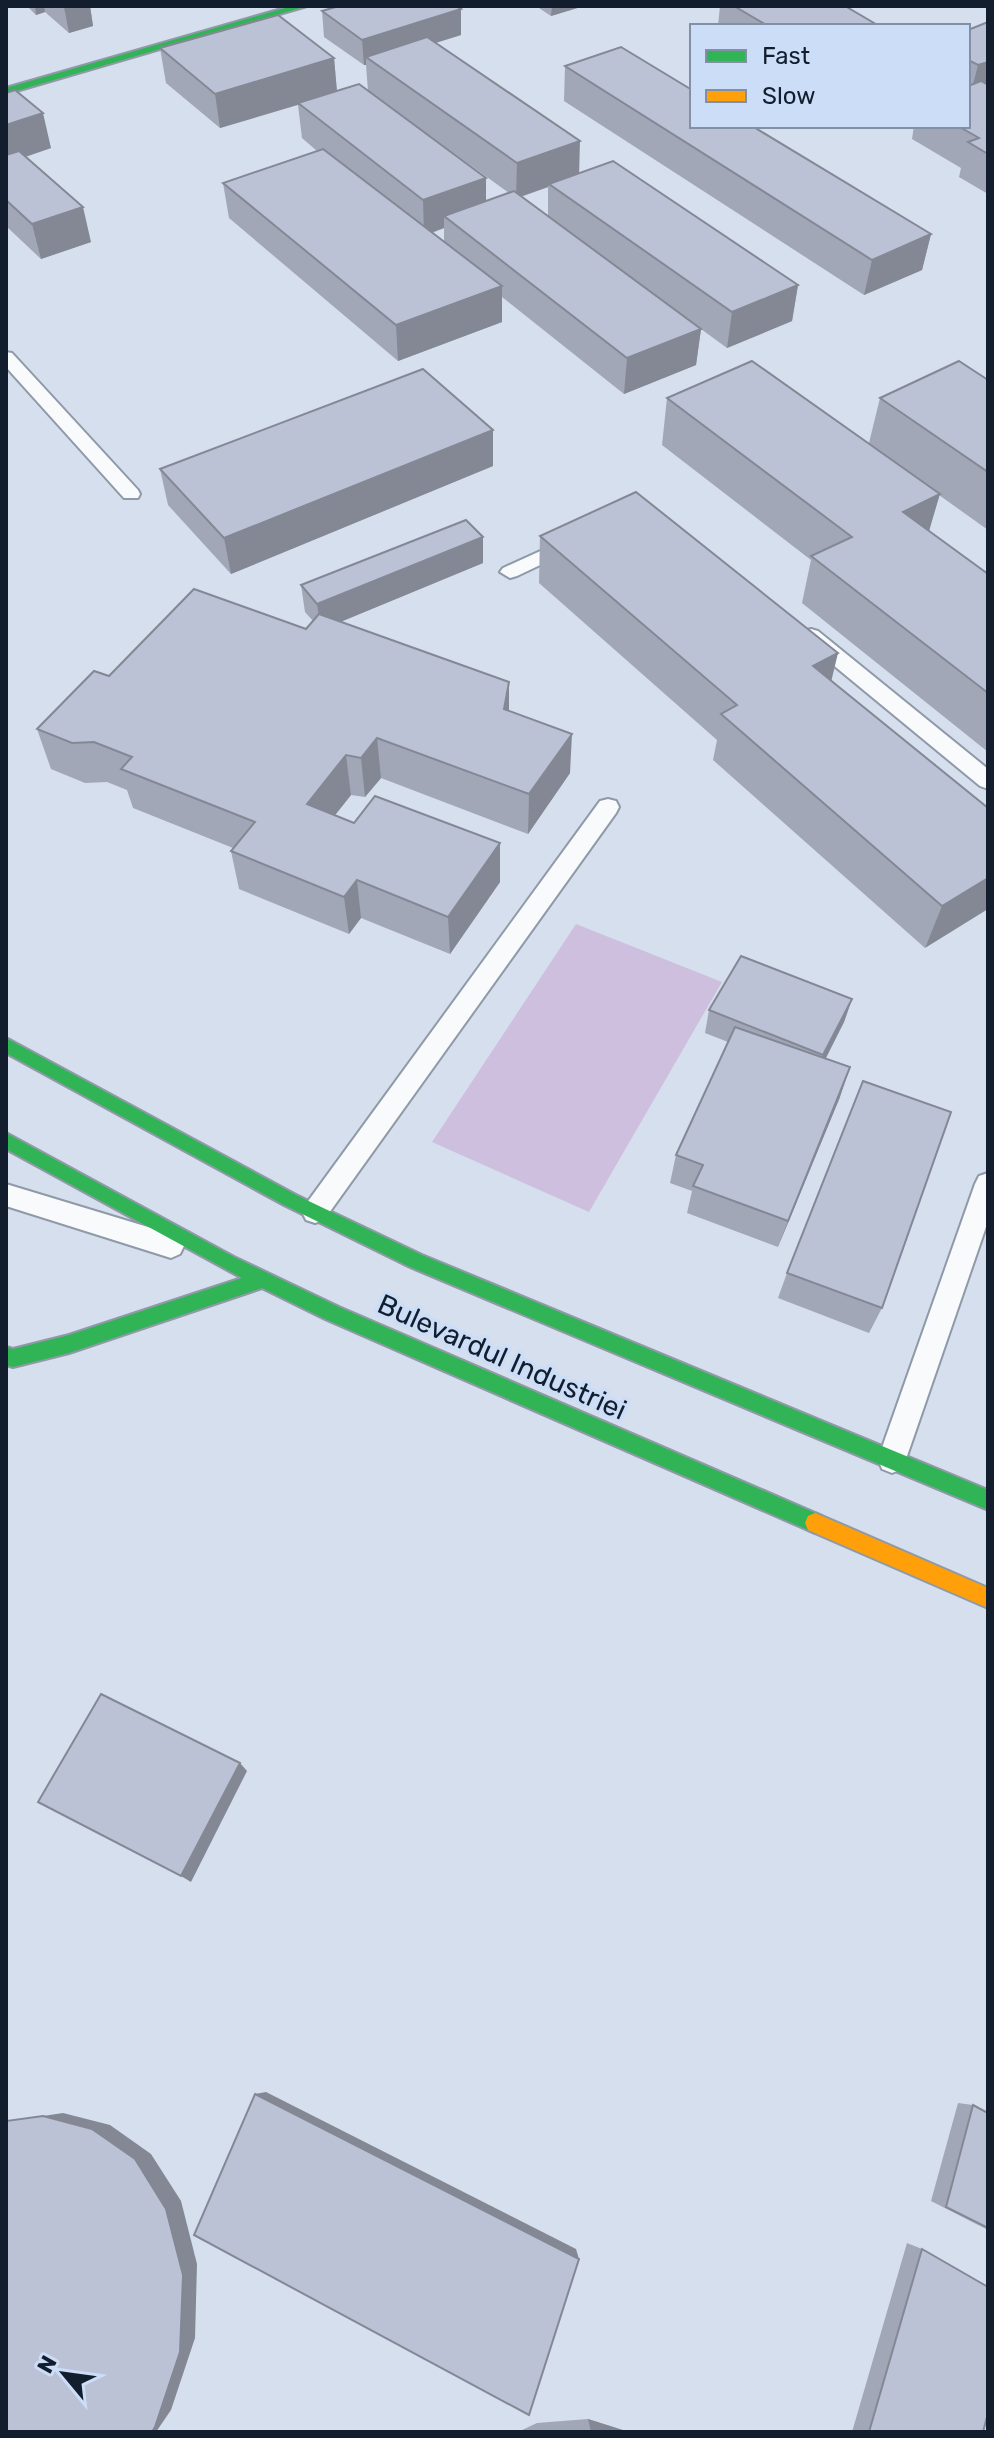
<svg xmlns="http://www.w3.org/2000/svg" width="994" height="2438" font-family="Rubik,sans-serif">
<rect width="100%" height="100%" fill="#d5dfed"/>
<polygon fill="#cfbfdf" points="576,924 722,982 589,1212 432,1142"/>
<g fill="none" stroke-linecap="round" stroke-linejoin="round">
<g stroke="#8f99a7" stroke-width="4">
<g id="lane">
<polygon points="6,352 12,353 138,490 140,494 138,498 124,498 6,367"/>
<polygon points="569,538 576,540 578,544 576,548 517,576 510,578 500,572 503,568"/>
<polygon points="811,629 818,631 988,769 988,789 980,786 804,641 801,636 804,631"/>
<polygon points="608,799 616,801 619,807 616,813 324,1220 315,1223 306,1220 302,1212 306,1204 600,801"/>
<polygon points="988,1173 988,1221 906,1459 902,1469 892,1473 882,1469 878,1459 975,1184 979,1176"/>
<polygon points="6,1184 171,1234 180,1238 184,1246 180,1254 171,1258 6,1206"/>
</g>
</g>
<g stroke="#8f99a7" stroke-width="4">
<g id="fast">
<polygon points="292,6 307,6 6,94 6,88"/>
<polygon points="6,1038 296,1195 422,1255 988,1490 988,1510 410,1267 284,1205 6,1053"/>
<polygon points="6,1133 234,1257 339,1307 822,1516 825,1523 822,1530 815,1533 808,1530 325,1319 262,1288 69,1353 13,1367 6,1365 6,1347 13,1349 69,1335 242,1278 6,1149"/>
</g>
</g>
<g stroke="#8f99a7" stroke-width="4">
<polygon id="slow" points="815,1513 988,1588 988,1608 808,1530 805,1523 808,1516"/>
</g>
<use href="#lane" fill="#f9fafc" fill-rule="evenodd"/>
<use href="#fast" fill="#30b455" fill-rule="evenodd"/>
<use href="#slow" fill="#ff9f0a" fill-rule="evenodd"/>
</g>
<g fill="#a2a7b7" fill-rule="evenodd">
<polygon points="27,6 90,6 93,26 69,33 45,12 36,15"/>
<polygon points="536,6 584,6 551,16"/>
<polygon points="720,6 845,6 879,26 718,26"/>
<path d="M 322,11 L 461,35 L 435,43 L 579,173 L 798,285 L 792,321 L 727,348 L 701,329 L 696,365 L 624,394 L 502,297 L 502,322 L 398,361 L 229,218 L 223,183 L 317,151 L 302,138 L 298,105 L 220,128 L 166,83 L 160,48 L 334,58 L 337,91 L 368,91 L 366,65 L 364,65 L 324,37 ZM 386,104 L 509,193 L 486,201 ZM 548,187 L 548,216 L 521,197 ZM 444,228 L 444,242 L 432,233 Z"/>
<polygon points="988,22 988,194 959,177 961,168 912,139 914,126 968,126 968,30"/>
<polygon points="565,66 931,234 922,270 864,295 564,101"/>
<polygon points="6,93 51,148 26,157 91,242 41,259 6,226"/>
<polygon points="988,380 988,530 939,495 929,531 988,574 988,752 802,603 811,560 662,445 667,398 869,443 880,398"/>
<polygon points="493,430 493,466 231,574 168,505 160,469"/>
<polygon points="540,536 831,680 988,808 925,948 713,760 717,740 539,583"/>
<polygon points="483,537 483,563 340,622 509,682 509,711 570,773 528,834 381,778 365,797 351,795 335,815 500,882 450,954 361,918 349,934 239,889 231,851 233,848 133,808 127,790 107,782 85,783 51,769 37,729 109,676 306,629 313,621 305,612 301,585"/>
<polygon points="852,999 844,1022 825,1059 840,1097 778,1247 687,1213 692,1191 670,1183 676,1155 728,1042 705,1033 709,1010"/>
<polygon points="787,1273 882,1308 869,1333 778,1298"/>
<polygon points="958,2103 973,2105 988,2113 988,2230 931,2201"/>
<polygon points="907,2243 922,2249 983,2432 852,2432"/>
<polygon points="588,2419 629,2432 518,2432 537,2423"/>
</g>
<g fill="#848895">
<polygon points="35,6 44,6 45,12 36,15"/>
<polygon points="68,6 90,6 93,26 69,33 64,7"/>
<polygon points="552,6 584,6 551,16"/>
<polygon points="461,9 461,35 374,62 366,57 366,65 364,65 362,40"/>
<polygon points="334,58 337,93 220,128 215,94"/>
<polygon points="988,62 988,93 969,100 978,65"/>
<polygon points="43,113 51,148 6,163 6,125"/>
<polygon points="580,141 579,176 549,184 548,187 516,198 517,163"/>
<polygon points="486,178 486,213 444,216 444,228 424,235 423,200"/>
<polygon points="83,207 91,242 41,259 32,224"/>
<polygon points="931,234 922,270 864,295 872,260"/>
<polygon points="798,285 792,321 727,348 732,312"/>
<polygon points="502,286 502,322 398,361 396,325"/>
<polygon points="701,329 696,365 624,394 627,358"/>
<polygon points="493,430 493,466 231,574 224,538"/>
<polygon points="940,494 926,541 903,512"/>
<polygon points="483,537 483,563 321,630 317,604"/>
<polygon points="838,653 827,699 813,666"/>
<polygon points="509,682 509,722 504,709"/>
<polygon points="572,734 570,773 528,834 529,794"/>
<polygon points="377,738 381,778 365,797 361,758"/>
<polygon points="346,755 351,795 313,843 307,804"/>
<polygon points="500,843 500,882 450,954 448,917"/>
<polygon points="988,878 988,909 925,948 942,906"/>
<polygon points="357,880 361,918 349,934 344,897"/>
<polygon points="852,999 844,1022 816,1078 823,1055"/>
<polygon points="850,1067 840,1097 778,1247 788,1221"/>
<polygon points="240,1763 247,1771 191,1882 181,1876"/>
<polygon points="266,2092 576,2249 579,2259 255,2094"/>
<polygon points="63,2113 110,2125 151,2154 181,2201 197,2264 195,2338 171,2410 156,2432 152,2432 43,2116"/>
<polygon points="588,2419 629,2432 591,2432"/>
</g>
<g fill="#bcc2d5" stroke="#848895" stroke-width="2">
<polygon points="339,6 456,6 461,9 362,40 322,11"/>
<polygon points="734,6 845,6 879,26 768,26"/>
<polygon points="278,15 334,58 215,94 160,48"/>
<polygon points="988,22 988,62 978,65 968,60 968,30"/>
<polygon points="427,37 580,141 517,163 366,57"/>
<polygon points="621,47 692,90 692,126 752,126 931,234 872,260 565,66"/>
<polygon points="981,81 988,85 988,154 968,142 979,138 958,126 968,126 968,86"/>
<polygon points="359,84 486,178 423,200 298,103"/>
<polygon points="15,90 43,113 6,125 6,93"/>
<polygon points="323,149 502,286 396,325 223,183"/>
<polygon points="19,151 83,207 32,224 6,200 6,155"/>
<polygon points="613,161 798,285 732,312 549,184"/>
<polygon points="514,191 701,329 627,358 444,216"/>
<polygon points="752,361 940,494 903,512 988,574 988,693 811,556 852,537 667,398"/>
<polygon points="959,361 988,380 988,472 880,398"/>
<polygon points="423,369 493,430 224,538 160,469"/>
<polygon points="636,492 838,653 813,666 988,808 988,878 942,906 721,714 737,705 540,536"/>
<polygon points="466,520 483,537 317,604 301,585"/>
<polygon points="194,589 306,629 319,614 509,682 504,709 572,734 529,794 377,738 361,758 346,755 307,804 354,823 375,796 500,843 448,917 357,880 344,897 231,851 255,822 121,769 132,757 94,742 72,743 37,729 94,671 109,676"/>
<polygon points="741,956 852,999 823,1055 709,1010"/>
<polygon points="735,1027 850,1067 788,1221 693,1186 703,1165 676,1155"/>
<polygon points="863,1081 951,1112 882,1308 787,1273"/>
<polygon points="101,1694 240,1763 181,1876 38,1802"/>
<polygon points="255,2094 579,2259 529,2415 194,2235"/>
<polygon points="973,2105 988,2113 988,2228 946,2207"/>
<polygon points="43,2116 92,2129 135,2159 166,2209 183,2275 180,2352 155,2427 152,2432 6,2432 6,2121"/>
<polygon points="922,2249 988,2287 988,2413 983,2432 869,2432"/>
</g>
<g text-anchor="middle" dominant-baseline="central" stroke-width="7" stroke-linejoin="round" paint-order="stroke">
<g font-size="28" fill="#121d2d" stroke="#cbddf7">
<text transform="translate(502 1357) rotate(24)">Bulevardul Industriei</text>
</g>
</g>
<rect width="994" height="2438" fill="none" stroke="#121d2d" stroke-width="16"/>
<rect x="690" y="24" width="280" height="104" fill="#cbddf7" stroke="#8190a6" stroke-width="2"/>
<rect x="706" y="50" width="40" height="12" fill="#30b455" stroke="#8190a6" stroke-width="2"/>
<text x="762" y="64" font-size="24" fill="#121d2d">Fast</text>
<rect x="706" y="90" width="40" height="12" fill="#ff9f0a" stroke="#8190a6" stroke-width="2"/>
<text x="762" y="104" font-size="24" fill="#121d2d">Slow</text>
<g transform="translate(64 2374) rotate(299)" stroke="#cbddf7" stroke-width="6" paint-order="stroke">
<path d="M0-6L14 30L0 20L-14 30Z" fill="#121d2d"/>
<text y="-12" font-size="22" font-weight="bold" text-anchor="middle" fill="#121d2d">N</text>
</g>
</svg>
